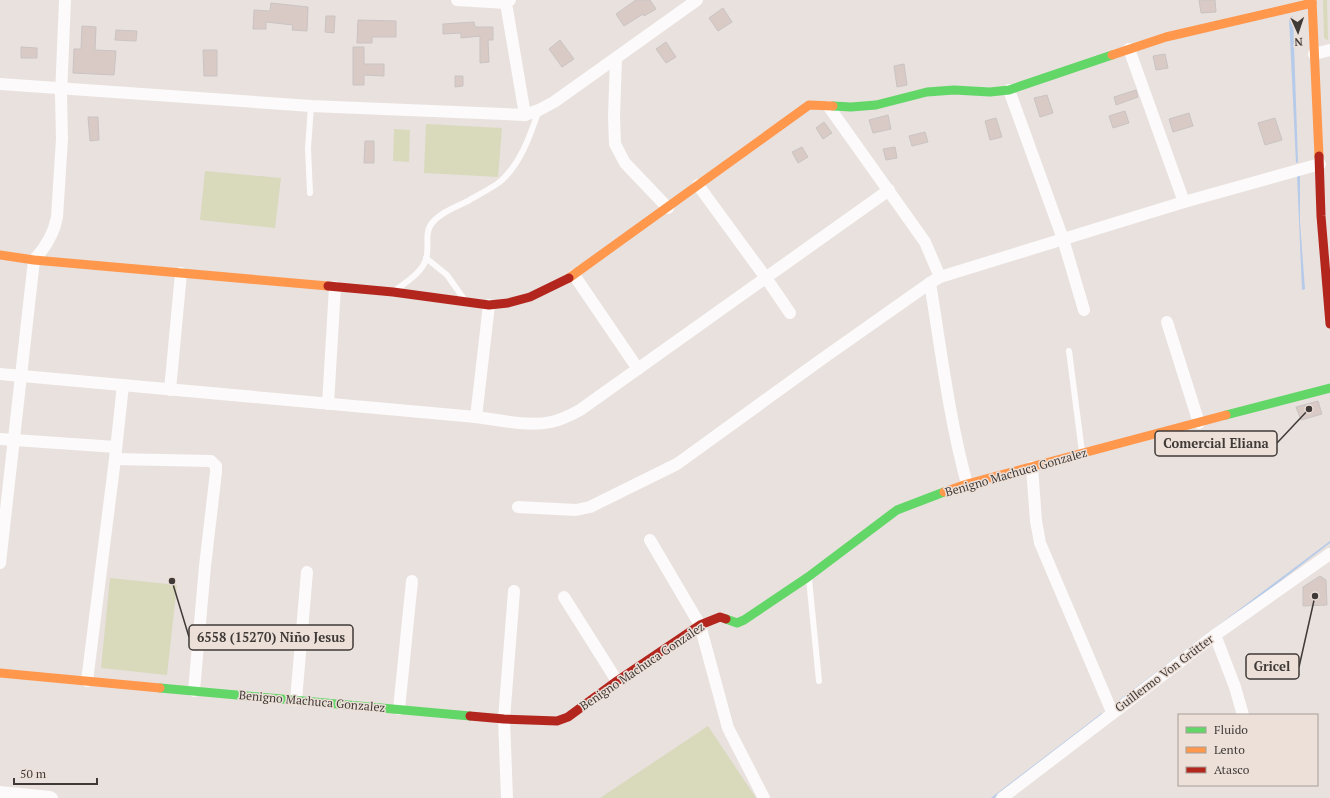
<svg xmlns="http://www.w3.org/2000/svg" width="1330" height="798" font-family="'PT Serif',serif">
<rect width="100%" height="100%" fill="#e8e1de"/>
<g fill="#d9d9bc">
<polygon points="1323,0 1327,0 1328,40 1325,39 1324,37"/>
<polygon points="426,124 502,128 498,177 424,173"/>
<polygon points="394,129 410,130 409,162 393,161"/>
<polygon points="205,171 281,178 275,228 200,220"/>
<polygon points="110,578 177,585 167,675 101,668"/>
<polygon points="708,726 756,798 600,798"/>
</g>
<g fill="#b6cae9">
<polygon points="1293,16 1298,162 1296,163 1289,17"/>
<polygon points="1297,175 1300,176 1300,222 1305,289 1302,290"/>
<polygon points="1330,541 1330,543 1211,634 1115,705 1114,704"/>
<polygon points="1102,713 1102,715 994,798 991,798"/>
</g>
<g fill="#d9cac6" stroke="#c9c4c2">
<polygon points="636,0 650,0 656,9 644,16 643,14 624,26 616,14"/>
<polygon points="1199,0 1215,0 1216,12 1201,13"/>
<polygon points="271,3 308,7 307,31 292,30 293,25 266,22 266,29 253,29 254,10 270,11"/>
<polygon points="723,8 732,22 718,31 709,18"/>
<polygon points="326,16 335,16 334,33 325,32"/>
<polygon points="358,20 396,21 396,37 372,37 372,43 357,43"/>
<polygon points="474,22 475,27 493,27 493,40 488,40 489,62 480,63 480,36 461,38 461,33 443,34 443,24"/>
<polygon points="82,26 96,27 95,50 116,51 114,75 73,73 74,49 81,49"/>
<polygon points="116,30 137,31 136,41 115,40"/>
<polygon points="560,40 574,59 562,67 549,49"/>
<polygon points="666,42 676,57 666,63 656,49"/>
<polygon points="21,47 37,48 37,58 21,58"/>
<polygon points="353,47 364,47 364,64 384,64 384,76 364,75 364,85 353,85"/>
<polygon points="203,50 217,50 217,76 204,76"/>
<polygon points="1165,54 1168,68 1156,70 1153,56"/>
<polygon points="904,64 907,85 897,87 894,66"/>
<polygon points="455,76 463,76 463,86 455,87"/>
<polygon points="1136,90 1138,97 1116,105 1114,97"/>
<polygon points="1047,95 1053,113 1040,117 1034,98"/>
<polygon points="1125,111 1129,123 1113,128 1109,116"/>
<polygon points="1189,113 1193,126 1173,132 1169,119"/>
<polygon points="888,115 891,129 873,133 869,120"/>
<polygon points="88,117 98,117 99,140 90,141"/>
<polygon points="996,118 1002,137 990,140 985,121"/>
<polygon points="1275,118 1282,140 1265,145 1258,123"/>
<polygon points="824,122 832,133 823,139 816,128"/>
<polygon points="925,132 928,142 912,146 909,136"/>
<polygon points="365,141 374,141 374,163 364,163"/>
<polygon points="802,147 808,157 798,163 792,152"/>
<polygon points="895,147 897,158 886,160 883,149"/>
<polygon points="1318,401 1322,414 1301,420 1296,407"/>
<polygon points="1320,576 1326,580 1327,605 1303,606 1303,587"/>
</g>
<g fill="none" stroke-linecap="round" stroke-linejoin="round">
<g stroke="#fcfafa" stroke-width="6">
<polyline points="310,193 308,148 311,106"/>
<polyline points="426,258 447,275 464,299"/>
<path d="M 397,289 C 407,282 420,273 425,262 C 431,250 423,234 432,223 C 441,212 456,207 468,201 C 476,196 496,186 502,180 C 522,161 530,135 539,110"/>
<polyline points="1069,351 1082,452"/>
<polyline points="809,579 819,681"/>
</g>
<g stroke="#fcfafa" stroke-width="12">
<polyline points="457,0 506,3 510,0"/>
<polyline points="506,3 525,115"/>
<polyline points="1129,49 1184,202"/>
<polyline points="1314,54 1330,50"/>
<polyline points="616,58 614,117 615,144 625,163 668,208"/>
<polyline points="0,84 311,106 525,115 539,110 554,102 697,0"/>
<polyline points="1009,90 1063,239 1084,310"/>
<polyline points="829,107 925,242 940,277"/>
<polyline points="698,185 766,278 790,313"/>
<polyline points="574,275 638,369"/>
<path d="M 930,283 C 941,350 949,418 967,484"/>
<polyline points="1167,322 1199,423"/>
<path d="M 0,374 L 476,417 C 500,420 528,427 551,422 C 561,420 571,415 580,410 L 889,190"/>
<polyline points="170,390 181,273"/>
<polyline points="328,404 335,287"/>
<polyline points="476,417 489,305"/>
<polyline points="0,439 116,447"/>
<polyline points="115,459 211,461 216,466 216,472 205,566 194,691"/>
<polyline points="1032,467 1036,521 1040,543 1112,712"/>
<polyline points="518,507 576,510 590,507 677,464 822,359 930,283 940,277 1184,202 1320,164"/>
<polyline points="650,540 700,625 728,728 764,798"/>
<path d="M 0,563 L 34,260 C 46,247 54,234 57,217 L 62,139 L 61,95 L 65,0"/>
<polyline points="564,597 617,681"/>
<polyline points="1215,635 1235,687 1243,715"/>
<polyline points="87,681 115,459 123,385"/>
<polyline points="296,700 307,572"/>
<polyline points="399,709 412,581"/>
<polyline points="0,792 50,797 52,798"/>
<polyline points="507,798 504,719 514,591"/>
<polyline points="1002,798 1215,635 1330,554"/>
</g>
<g stroke="#63d668" stroke-width="9">
<polyline points="833,106 851,107 876,105 927,92 954,90 990,92 1009,90 1112,55"/>
<polyline points="1226,415 1330,388"/>
<polyline points="726,619 737,623 744,620 808,577 897,510 944,492"/>
<polyline points="160,688 470,716"/>
</g>
<g stroke="#ff974d" stroke-width="9">
<polyline points="1312,0 1319,156"/>
<polyline points="1112,55 1166,37 1312,3"/>
<polyline points="0,255 34,260 328,286"/>
<polyline points="569,278 809,105 833,106"/>
<polyline points="944,492 967,484 1226,415"/>
<polyline points="0,673 160,688"/>
</g>
<g stroke="#b3261e" stroke-width="9">
<polyline points="1319,156 1321,216 1330,324"/>
<polyline points="328,286 393,292 489,305 508,303 530,297 569,278"/>
<polyline points="470,716 504,719 557,721 568,717 617,681 700,625 720,617 726,619"/>
</g>
</g>
<g text-anchor="middle" dominant-baseline="central" stroke-width="3" stroke-linejoin="round" paint-order="stroke">
<g font-size="12" fill="#3f3a37" stroke="#ede0d9">
<text transform="translate(1016 472) rotate(-16)">Benigno Machuca Gonzalez</text>
<text transform="translate(642 666) rotate(-34)">Benigno Machuca Gonzalez</text>
<text transform="translate(1164 673) rotate(-37)">Guillermo Von Grütter</text>
<text transform="translate(312 701) rotate(5)">Benigno Machuca Gonzalez</text>
</g>
</g>
<path fill="none" stroke="#3f3a37" stroke-width="1.5" d="M1309 409L1277 443M172 581L189 637M1315 596L1299 667"/>
<g fill="#3f3a37" stroke="#ede0d9" stroke-width="1.5">
<circle cx="1309" cy="409" r="4"/>
<circle cx="172" cy="581" r="4"/>
<circle cx="1315" cy="596" r="4"/>
</g>
<g fill="#ede0d9" stroke="#3f3a37" stroke-width="1.5">
<rect x="1155" y="431" width="122" height="25" rx="4"/>
<rect x="189" y="625" width="164" height="25" rx="4"/>
<rect x="1246" y="654" width="53" height="25" rx="4"/>
</g>
<g font-size="13" text-anchor="middle" font-weight="bold" fill="#3f3a37">
<text x="1216" y="448">Comercial Eliana</text>
<text x="271" y="642">6558 (15270) Niño Jesus</text>
<text x="1272" y="671">Gricel</text>
</g>
<rect x="1178" y="714" width="140" height="72" fill="#ede0d9" stroke="#a79e98"/>
<rect x="1186" y="727" width="20" height="6" fill="#63d668" stroke="#a79e98"/>
<text x="1214" y="734" font-size="12" fill="#3f3a37">Fluido</text>
<rect x="1186" y="747" width="20" height="6" fill="#ff974d" stroke="#a79e98"/>
<text x="1214" y="754" font-size="12" fill="#3f3a37">Lento</text>
<rect x="1186" y="767" width="20" height="6" fill="#b3261e" stroke="#a79e98"/>
<text x="1214" y="774" font-size="12" fill="#3f3a37">Atasco</text>
<g transform="translate(1298 32) rotate(177)" stroke="#ede0d9" stroke-width="3" paint-order="stroke">
<path d="M0-3L7 15L0 10L-7 15Z" fill="#3f3a37"/>
<text y="-6" font-size="11" font-weight="bold" text-anchor="middle" fill="#3f3a37">N</text>
</g>
<path d="M14 778v6h83v-6" fill="none" stroke="#3f3a37" stroke-width="2"/>
<text x="20" y="778" font-size="12" fill="#3f3a37" stroke="#ede0d9" stroke-width="3" paint-order="stroke">50 m</text>
</svg>
